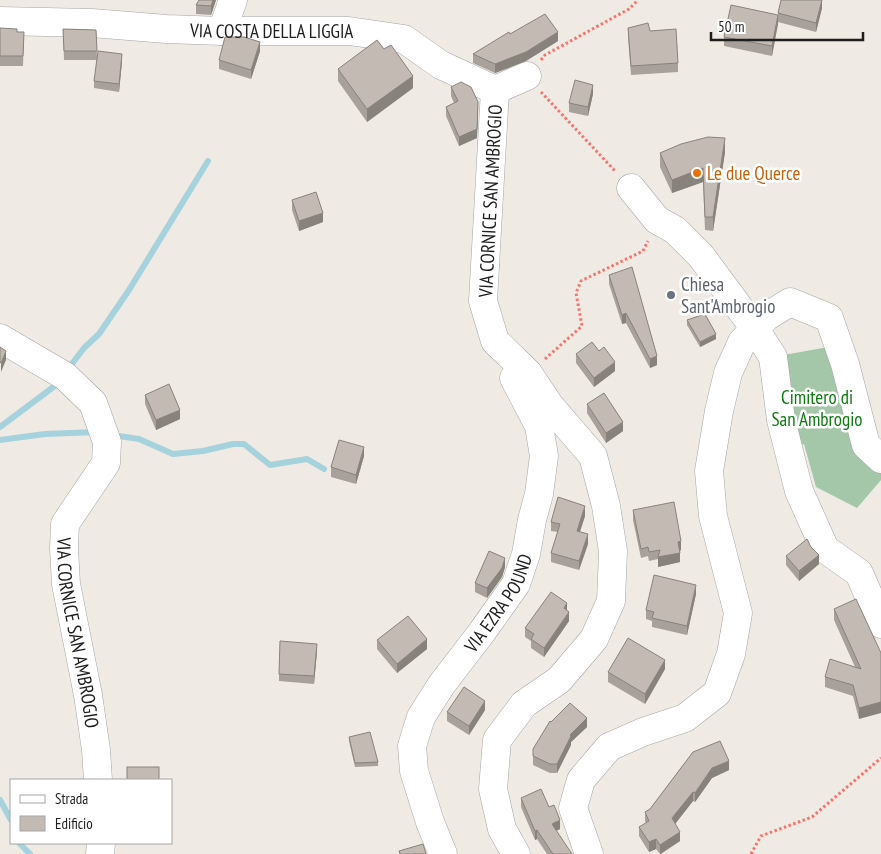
<svg xmlns="http://www.w3.org/2000/svg" width="881" height="854" font-family="'PT Sans Narrow',sans-serif">
<rect width="100%" height="100%" fill="#efebe4"/>
<polygon fill="#a5c7a9" points="839,345 881,459 881,480 857,508 816,487 804,444 789,449 773,357"/>
<g fill="none" stroke-linecap="round" stroke-linejoin="round">
<g stroke="#a5d2dc" stroke-width="6">
<polyline points="68,369 84,348 99,334 129,290 208,161"/>
<polyline points="0,427 56,385 59,381"/>
<polyline points="112,435 139,439 173,454 203,451 233,444 244,444 270,465 307,459 324,469"/>
<polyline points="0,440 45,434 97,432"/>
<polyline points="0,800 11,820"/>
<polyline points="19,843 30,854"/>
</g>
<g stroke="#a5a5a5" stroke-width="29">
<g id="minor">
<path id="s1" d="M 0,21 L 92,23 L 166,29 L 222,31 L 349,31 L 404,39 L 441,65 L 495,90 L 527,76"/>
<polyline points="222,31 233,0"/>
<polyline points="495,90 483,301 495,341 528,373 550,406 593,456 606,506 613,551 611,601 594,639 559,680 524,704 497,740 493,789 502,829 516,854"/>
<polyline points="631,188 657,220 675,230 701,256 755,329 773,357 781,420 799,491 825,549 859,573 881,624"/>
<path id="s2" d="M 0,338 L 65,376 L 93,403 L 107,442 L 106,463 L 65,524 L 64,548 L 66,584 L 88,695 L 96,750 L 98,780"/>
<polyline points="100,854 101,843"/>
<path id="s3" d="M 443,854 L 430,822 L 414,771 L 412,746 L 421,717 L 442,684 L 482,632 L 516,584 L 526,554 L 532,520 L 539,494 L 544,456 L 539,426 L 514,378"/>
<polyline points="589,854 573,808 581,780 609,747 643,732 685,718 717,693 731,654 738,613 713,516 709,471 719,411 728,373 742,342 766,317 790,302 829,318 845,364 866,445 881,459"/>
</g>
</g>
<g stroke="#f8736c" stroke-width="3" stroke-dasharray="2.5 2.5" stroke-linecap="butt">
<polyline points="541,60 545,55 629,9 638,0"/>
<polyline points="541,92 616,172"/>
<polyline points="545,359 582,326 576,293 581,281 643,251 648,241"/>
<polyline points="751,854 761,836 812,817 881,758"/>
</g>
<use href="#minor" stroke="#fff" stroke-width="28"/>
</g>
<g fill="#a8a09a">
<polygon points="199,0 216,0 211,15 196,14 196,5"/>
<polygon points="822,0 822,8 816,32 778,22 772,56 724,46 724,37 778,15 778,13"/>
<polygon points="0,28 17,32 24,32 23,66 0,66"/>
<polygon points="628,28 650,31 678,63 678,72 631,75 628,37"/>
<polygon points="63,29 96,30 97,60 64,60"/>
<polygon points="510,34 558,41 526,61 495,73 473,63 473,54"/>
<polygon points="260,51 251,79 219,69 219,60"/>
<polygon points="122,61 119,92 94,88 94,81"/>
<polygon points="338,69 413,88 367,122 338,81"/>
<polygon points="451,87 478,111 477,138 459,146 446,116 446,107 454,103 451,96"/>
<polygon points="593,94 588,116 569,112 569,103"/>
<polygon points="725,152 713,231 705,230 703,182 672,193 660,167 660,153"/>
<polygon points="292,200 323,222 299,231 292,210"/>
<polygon points="609,275 657,365 650,368 626,323 622,324 609,284"/>
<polygon points="687,320 716,339 700,347 687,325"/>
<polygon points="576,354 615,371 594,387 576,363"/>
<polygon points="145,395 180,419 156,430 145,404"/>
<polygon points="587,404 623,431 606,443 587,413"/>
<polygon points="364,456 356,484 331,477 331,467"/>
<polygon points="633,510 681,550 680,551 680,562 658,567 658,559 649,561 648,556 641,558 633,520"/>
<polygon points="585,516 580,532 588,544 579,570 551,562 551,553 558,532 551,531 551,522"/>
<polygon points="786,556 819,564 799,581 786,565"/>
<polygon points="505,567 502,577 487,598 475,592 475,583"/>
<polygon points="696,594 687,635 652,627 652,621 646,619 646,610"/>
<polygon points="834,609 881,653 859,719 853,696 825,687 825,677 855,667 834,620"/>
<polygon points="569,621 544,657 531,648 531,641 525,637 525,628"/>
<polygon points="377,640 427,649 397,673 377,649"/>
<polygon points="317,651 314,684 279,681 279,674"/>
<polygon points="665,669 645,704 608,682 608,672"/>
<polygon points="485,710 469,735 447,721 447,712"/>
<polygon points="551,722 587,727 571,742 571,745 557,773 550,773 533,765 533,749"/>
<polygon points="349,737 378,762 378,766 355,767 349,741"/>
<polygon points="693,752 729,770 712,778 695,802 693,801 675,824 680,841 661,854 660,854 656,849 649,852 639,836 639,827 646,823 645,821 645,812 650,809"/>
<polygon points="521,798 549,807 560,829 556,831 572,854 547,854 537,839 535,840 521,807"/>
</g>
<g fill="#88827d">
<polygon points="213,0 216,0 211,15 211,6"/>
<polygon points="822,0 822,8 816,32 816,23"/>
<polygon points="778,15 778,24 772,56 772,46"/>
<polygon points="558,32 558,41 526,61 495,73 495,64"/>
<polygon points="260,42 260,51 251,79 251,70"/>
<polygon points="122,54 122,61 119,92 119,84"/>
<polygon points="413,76 413,88 367,122 367,109"/>
<polygon points="593,85 593,94 588,116 588,107"/>
<polygon points="478,102 477,138 459,146 459,137"/>
<polygon points="725,138 725,152 713,231 713,217"/>
<polygon points="703,168 703,182 672,193 672,180"/>
<polygon points="323,213 323,222 299,231 299,221"/>
<polygon points="626,313 626,323 622,324 622,315"/>
<polygon points="716,334 716,339 700,347 700,342"/>
<polygon points="6,351 6,360 1,372 1,363"/>
<polygon points="657,356 657,365 650,368 650,359"/>
<polygon points="615,362 615,371 594,387 594,378"/>
<polygon points="180,410 180,419 156,430 156,420"/>
<polygon points="623,422 623,431 606,443 606,433"/>
<polygon points="364,447 364,456 356,484 356,475"/>
<polygon points="585,506 585,516 577,540 577,531"/>
<polygon points="588,534 588,544 579,570 579,561"/>
<polygon points="681,541 681,550 678,551 678,542"/>
<polygon points="680,553 680,562 658,567 658,557"/>
<polygon points="819,555 819,564 799,581 799,571"/>
<polygon points="505,558 505,567 502,577 487,598 487,588"/>
<polygon points="696,585 696,594 687,635 687,626"/>
<polygon points="567,603 567,612 564,608"/>
<polygon points="569,612 569,621 544,657 544,648"/>
<polygon points="427,639 427,649 397,673 397,664"/>
<polygon points="317,644 317,651 314,684 314,676"/>
<polygon points="665,660 665,669 645,704 645,694"/>
<polygon points="485,701 485,710 469,735 469,726"/>
<polygon points="881,702 881,713 859,719 859,708"/>
<polygon points="587,718 587,727 571,742 571,745 557,773 557,764 570,735"/>
<polygon points="729,761 729,770 712,778 695,802 695,793 712,768"/>
<polygon points="693,792 693,801 672,828 672,818"/>
<polygon points="560,820 560,829 552,833 552,824"/>
<polygon points="537,830 537,839 535,840 535,831"/>
<polygon points="680,832 680,841 660,854 660,845"/>
<polygon points="656,839 656,849 649,852 649,842"/>
</g>
<g fill="#c3bab3" stroke="#88827d">
<polygon points="199,0 213,0 211,6 196,5"/>
<polygon points="781,0 822,0 816,23 778,13"/>
<polygon points="731,5 778,15 772,46 724,37"/>
<polygon points="545,14 558,32 526,52 495,64 473,54 509,32 510,34"/>
<polygon points="648,23 650,31 676,29 678,63 631,66 628,28"/>
<polygon points="0,28 17,29 17,32 24,32 23,56 0,56"/>
<polygon points="63,29 96,30 97,51 64,51"/>
<polygon points="225,37 244,37 260,42 251,70 219,60"/>
<polygon points="377,40 384,49 391,45 413,76 367,109 338,69"/>
<polygon points="98,51 122,54 119,84 94,81"/>
<polygon points="575,80 593,85 588,107 569,103"/>
<polygon points="461,82 471,87 478,102 477,129 459,137 446,107 458,101 451,87"/>
<polygon points="708,137 725,138 713,217 705,217 703,168 672,180 660,153 681,144"/>
<polygon points="316,192 323,213 299,221 292,200"/>
<polygon points="632,267 657,356 650,359 626,313 622,315 609,275"/>
<polygon points="705,314 716,334 700,342 687,320"/>
<polygon points="592,342 599,351 604,347 615,362 594,378 576,354"/>
<polygon points="0,347 6,351 1,363 0,362"/>
<polygon points="169,384 180,410 156,420 145,395"/>
<polygon points="604,393 623,422 606,433 587,404"/>
<polygon points="339,440 364,447 356,475 331,467"/>
<polygon points="558,497 585,506 577,531 588,534 579,561 551,553 560,524 551,522"/>
<polygon points="674,502 681,541 678,542 680,553 658,557 660,550 649,552 648,547 641,549 633,510"/>
<polygon points="807,539 811,547 819,555 799,571 786,556"/>
<polygon points="489,551 505,558 502,568 487,588 475,583"/>
<polygon points="654,575 696,585 687,626 652,618 654,612 646,610"/>
<polygon points="551,592 567,603 564,608 569,612 544,648 531,639 534,634 525,628"/>
<polygon points="856,599 881,653 881,702 859,708 853,685 825,677 830,659 861,669 834,609"/>
<polygon points="408,616 427,639 397,664 377,640"/>
<polygon points="628,638 665,660 645,694 608,672"/>
<polygon points="280,641 317,644 314,676 279,674"/>
<polygon points="464,687 485,701 469,726 447,712"/>
<polygon points="570,703 587,718 570,735 571,736 557,764 550,764 533,756 533,749 550,721 551,722"/>
<polygon points="370,732 378,762 355,763 349,737"/>
<polygon points="720,741 729,761 712,768 695,793 693,792 672,818 680,832 660,845 656,839 649,842 639,827 649,821 645,812 650,809 693,752"/>
<rect x="127" y="767" width="32" height="13"/>
<polygon points="541,789 549,807 554,805 560,820 552,824 572,854 553,854 537,830 535,831 521,798"/>
<polygon points="423,844 426,854 400,854 399,851"/>
</g>
<circle fill="#e8710a" stroke="#fff" stroke-width="2" cx="697" cy="173" r="5"/>
<circle fill="#6b7280" stroke="#fff" stroke-width="2" cx="671" cy="295" r="5"/>
<g text-anchor="middle" dominant-baseline="central" stroke-width="5" stroke-linejoin="round" paint-order="stroke">
<g font-size="19" fill="#1e1e1e" stroke="#fff">
<text stroke="none"><textPath href="#s1" startOffset="272">VIA COSTA DELLA LIGGIA</textPath></text>
<text transform="translate(490 201) rotate(-87)">VIA CORNICE SAN AMBROGIO</text>
<text stroke="none"><textPath href="#s3" startOffset="282">VIA EZRA POUND</textPath></text>
<text stroke="none"><textPath href="#s2" startOffset="360">VIA CORNICE SAN AMBROGIO</textPath></text>
</g>
<g font-size="19" fill="#c56008" stroke="#fff" text-anchor="start">
<text x="707" y="173">Le due Querce</text>
</g>
<g font-size="19" fill="#5b616d" stroke="#fff" text-anchor="start">
<text x="681" y="284">Chiesa<tspan x="681" dy="22">Sant'Ambrogio</tspan></text>
</g>
<g font-size="19" fill="#0d7b10" stroke="#fff">
<text x="817" y="397">Cimitero di<tspan x="817" dy="22">San Ambrogio</tspan></text>
</g>
</g>
<rect x="10" y="779" width="162" height="65" fill="#ffffff" stroke="#a5a5a5"/>
<rect x="20" y="795" width="25" height="8" fill="#ffffff" stroke="#a5a5a5"/>
<text x="55" y="804" font-size="15" fill="#1e1e1e">Strada</text>
<rect x="20" y="816" width="25" height="15" fill="#c3bab3" stroke="#a5a5a5"/>
<text x="55" y="829" font-size="15" fill="#1e1e1e">Edificio</text>
<path d="M711 32v8h152v-8" fill="none" stroke="#1e1e1e" stroke-width="2.5"/>
<text x="718" y="32" font-size="15" fill="#1e1e1e" stroke="#ffffff" stroke-width="4" paint-order="stroke">50 m</text>
</svg>
